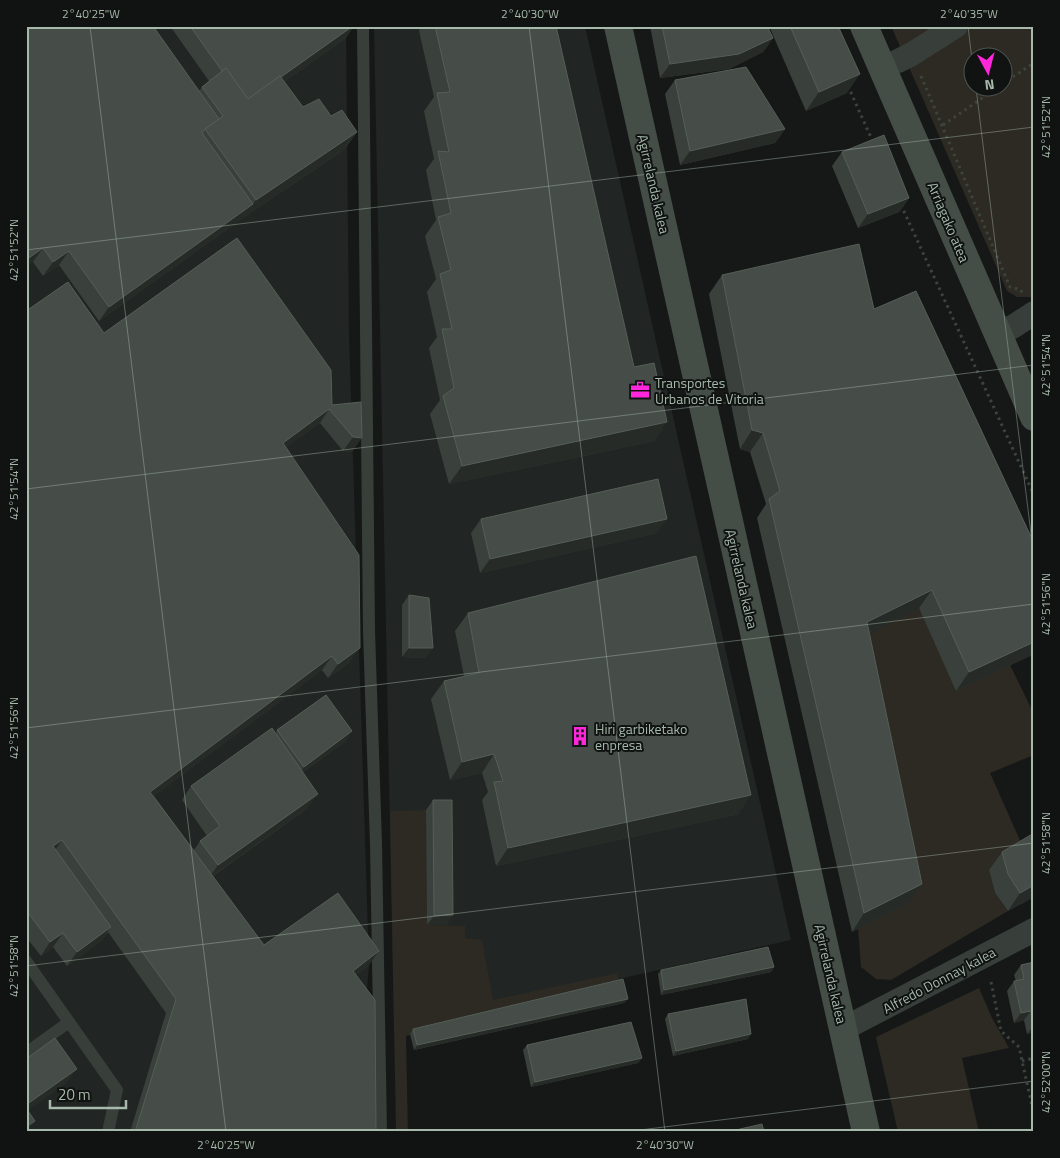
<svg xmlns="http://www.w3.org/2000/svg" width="1060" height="1158" font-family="'Titillium Web',sans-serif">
<rect width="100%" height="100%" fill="#151817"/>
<g fill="#212523">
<polygon points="26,26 346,26 349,333 369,965 365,1014 366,1132 26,1132"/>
<polygon points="374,26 585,26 791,940 394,1030"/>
</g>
<g fill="#2d2923" fill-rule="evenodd">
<path d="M 891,26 L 1034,26 L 1034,297 L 1017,297 L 1007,291 ZM 972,58 L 1002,58 L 1002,88 L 972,88 Z"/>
<polygon points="919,608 1010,665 1034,714 1034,755 990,773 1023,847 989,870 995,893 1008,911 891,980 876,979 861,967 858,928 909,902 854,641"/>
<polygon points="426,810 427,925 465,926 465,938 482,940 493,1000 617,973 620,984 406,1036 408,1132 396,1132 390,811"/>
<polygon points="979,988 992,1018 1009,1048 962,1058 979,1132 898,1132 876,1037"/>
</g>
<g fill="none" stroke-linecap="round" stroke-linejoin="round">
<g stroke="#3c443e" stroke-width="3" stroke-dasharray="2.5 4" stroke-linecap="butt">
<polyline points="921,76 1010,287 1021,290 1022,293"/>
<polyline points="1002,84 1034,63"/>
<polyline points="848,86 873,142"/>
<polyline points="943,125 997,88"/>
<polyline points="901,205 1034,495"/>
<polyline points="991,982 1001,1031 1019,1047 1034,1115"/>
<polyline points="1022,1061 1034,1058"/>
</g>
<g stroke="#383f3a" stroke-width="12">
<polyline points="363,26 369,631 376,844 381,1132"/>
<polyline points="26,961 69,1022 26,1053"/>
<polyline points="69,1022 117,1090 108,1132"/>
</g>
<g stroke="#383f3a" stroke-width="24">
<polyline points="898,61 912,54 956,26"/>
<polyline points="998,334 1014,326 1034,313"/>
<polyline points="843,1029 1034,930"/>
</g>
<g stroke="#444d46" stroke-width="28">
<polyline points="618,26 866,1132"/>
<polyline points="864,26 1034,417"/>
</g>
</g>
<g fill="#3a403c">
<polygon points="26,26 199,91 202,87 209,81 170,26 354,26 345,39 284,82 303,107 331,116 357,132 344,150 243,218 99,321 59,265 43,276 33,262"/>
<polygon points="422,26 556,26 634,367 655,441 449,484 430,414 440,400 429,348 437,337 427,292 436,279 425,236 436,220 426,170 434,159 424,111 434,97 419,31"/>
<polygon points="650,26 767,26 773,38 763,52 729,69 660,78"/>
<polygon points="769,26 838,26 847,93 806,111"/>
<polygon points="675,80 785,129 775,143 680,165 665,94"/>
<polygon points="842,152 909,198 899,212 858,228 832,166"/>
<polygon points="722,275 874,309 1034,654 956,691 919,608 869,633 909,902 852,932 757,518 766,504 750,452 740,449 709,294"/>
<polygon points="26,311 104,333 332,405 361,402 352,452 343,451 320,423 286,447 350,662 328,678 322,670 154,796 194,850 200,841 207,836 182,800 191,786 276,733 277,730 346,741 303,772 308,808 213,876 264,945 369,965 356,975 376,1132 130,1132 166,1013 108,932 101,941 67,966 53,947 41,956 26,937"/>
<polygon points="481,519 657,533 480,573 471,533"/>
<polygon points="409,595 426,658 402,657 402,605"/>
<polygon points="468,613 739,814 496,866 482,800 488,792 482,773 450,780 431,699 444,681 464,676 455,631"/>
<polygon points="433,800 447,925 427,925 426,810"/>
<polygon points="1002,852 1034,897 1008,911 995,893 989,870"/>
<polygon points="1034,962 1034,1032 1027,1034 1024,1020 1014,1023 1007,991 1014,981 1016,981 1014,975 1021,965"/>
<polygon points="774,967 771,972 661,995 658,974 661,970"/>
<polygon points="624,1003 414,1050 410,1034 413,1029"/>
<polygon points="668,1014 748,1039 673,1056 665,1019"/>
<polygon points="527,1045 642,1058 638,1063 531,1087 523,1050"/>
</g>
<g fill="#262b28">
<polygon points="353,26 354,26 345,39 235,117 245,103"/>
<polygon points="773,38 763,52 729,69 660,78 670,64"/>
<polygon points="860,74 847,93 806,111 819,92"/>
<polygon points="785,129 775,143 680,165 690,151"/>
<polygon points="357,132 344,150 243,218 99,321 109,307 253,204 256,200"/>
<polygon points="909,198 899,212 858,228 868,214"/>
<polygon points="43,248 33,262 26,267 26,260"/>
<polygon points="69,251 59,265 43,276 53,262"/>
<polygon points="329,409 320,423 273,457 283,443"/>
<polygon points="667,422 655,441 449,484 462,466"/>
<polygon points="752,430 763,433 750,452 740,449"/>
<polygon points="353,437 362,438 352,452 343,451"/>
<polygon points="667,519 657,533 480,573 490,559"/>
<polygon points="932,590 919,608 854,640 867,622"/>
<polygon points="1034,642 1034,654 956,691 969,672"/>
<polygon points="360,648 350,662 328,678 338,664"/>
<polygon points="409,648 433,648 426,658 402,657"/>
<polygon points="332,656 322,670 141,806 150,792"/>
<polygon points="352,731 346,741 297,776 304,767"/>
<polygon points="494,754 482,773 450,780 462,762"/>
<polygon points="318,794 308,808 208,879 218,865"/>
<polygon points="751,795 739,814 496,866 508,848"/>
<polygon points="62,840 52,855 53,846"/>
<polygon points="922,884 909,902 852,932 864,913"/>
<polygon points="1034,885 1034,897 1008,911 1020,893"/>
<polygon points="453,915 447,925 427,925 434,916"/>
<polygon points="111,927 101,941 67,966 77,952"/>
<polygon points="63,933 53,947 41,956 50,942"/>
<polygon points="379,951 369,965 343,985 353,971"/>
<polygon points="774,967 771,972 661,995 664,990"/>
<polygon points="628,999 624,1003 414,1050 417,1045"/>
<polygon points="1031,1011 1024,1020 1014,1023 1021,1013"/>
<polygon points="1034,1025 1034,1032 1027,1034"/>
<polygon points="751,1034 748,1039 673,1056 676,1051"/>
<polygon points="642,1058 638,1063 531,1087 535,1082"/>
<polygon points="77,1069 67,1083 26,1112 26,1105"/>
<polygon points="35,1121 28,1132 26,1132 26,1127"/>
</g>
<g fill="#464d48" stroke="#555e57">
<polygon points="26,26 153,26 219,119 205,129 202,133 253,204 109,307 69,251 53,262 43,248 26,260"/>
<polygon points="190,26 353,26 281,77 280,76 248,99 226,68 222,71"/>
<polygon points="435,26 556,26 634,367 654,363 667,422 462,466 443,396 454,388 442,329 452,329 440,274 451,270 438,217 451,213 438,151 449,152 437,93 450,92"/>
<polygon points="662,26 767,26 773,38 739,54 670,64"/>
<polygon points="790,26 838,26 860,74 819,92"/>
<polygon points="746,67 785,129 690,151 675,80"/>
<polygon points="226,68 248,99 280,76 303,107 319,99 331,116 342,110 357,132 256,200 205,129 223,116 202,87"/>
<polygon points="884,135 909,198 868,214 842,152"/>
<polygon points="237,238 331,370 332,405 361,402 362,438 353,437 329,409 283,443 359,555 360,648 338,664 332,656 150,792 264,945 338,893 379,951 353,971 375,1000 376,1132 135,1132 176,999 62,840 53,846 111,927 77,952 63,933 50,942 26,910 26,311 68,282 104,333"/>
<polygon points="859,244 874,309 916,291 1034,543 1034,642 969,672 932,590 867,622 922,884 864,913 769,499 780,491 763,433 752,430 722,275"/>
<polygon points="658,479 667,519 490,559 481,519"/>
<polygon points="696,556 751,795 508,848 494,782 503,781 494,754 462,762 444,681 479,673 468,613"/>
<polygon points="409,595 429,598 433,648 409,648"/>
<polygon points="326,695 352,731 304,767 277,730"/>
<polygon points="272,728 318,794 218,865 200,841 220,826 191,786"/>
<polygon points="433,800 452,800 453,915 434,916"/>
<polygon points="1034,833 1034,885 1020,893 1008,874 1002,852"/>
<polygon points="768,947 774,967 664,990 661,970"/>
<polygon points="1034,962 1034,1023 1031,1011 1021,1013 1014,981 1024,979 1021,965"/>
<polygon points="623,979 628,999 417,1045 413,1029"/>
<polygon points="746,999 751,1034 676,1051 668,1014"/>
<polygon points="631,1022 642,1058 535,1082 527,1045"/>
<polygon points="55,1038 77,1069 26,1105 26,1059"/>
<polygon points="26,1108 35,1121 26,1127"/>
<polygon points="762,1124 764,1132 727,1132"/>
</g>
<path fill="none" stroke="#a6b9aa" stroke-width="1" stroke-opacity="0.45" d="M 90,26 L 226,1132M 529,26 L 665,1132M 968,26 L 972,60M 976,88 L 1034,558M 26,250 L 1034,127M 26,489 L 1034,365M 26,728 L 1034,604M 26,966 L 1034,843M 624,1132 L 1034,1081"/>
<defs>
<g id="office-bare" transform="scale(1.5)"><path d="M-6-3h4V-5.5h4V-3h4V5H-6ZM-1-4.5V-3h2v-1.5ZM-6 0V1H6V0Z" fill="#ff26dc" stroke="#101312" stroke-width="2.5" paint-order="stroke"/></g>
<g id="building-bare" transform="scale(1.5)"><path d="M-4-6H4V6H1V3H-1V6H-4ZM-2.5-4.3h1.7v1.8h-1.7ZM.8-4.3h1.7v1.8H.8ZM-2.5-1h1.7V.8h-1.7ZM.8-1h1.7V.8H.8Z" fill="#ff26dc" stroke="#101312" stroke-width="2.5" paint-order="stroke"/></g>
</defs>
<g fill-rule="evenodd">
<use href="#office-bare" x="640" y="390"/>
<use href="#building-bare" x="580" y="736"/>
</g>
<g text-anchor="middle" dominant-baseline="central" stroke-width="4" stroke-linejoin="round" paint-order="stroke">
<g font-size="14" fill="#a6b9aa" stroke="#101312">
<text transform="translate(654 184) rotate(77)">Agirrelanda kalea</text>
<text transform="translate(949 222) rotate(67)">Arriagako atea</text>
<text transform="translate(742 579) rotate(77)">Agirrelanda kalea</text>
<text transform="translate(831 974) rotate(77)">Agirrelanda kalea</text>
<text transform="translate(939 980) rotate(-28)">Alfredo Donnay kalea</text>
</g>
<g font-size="14" fill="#a6b9aa" stroke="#101312" text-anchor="start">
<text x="655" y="382">Transportes<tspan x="655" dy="16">Urbanos de Vitoria</tspan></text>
<text x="595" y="728">Hiri garbiketako<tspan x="595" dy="16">enpresa</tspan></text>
</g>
</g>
<rect width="1060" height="1158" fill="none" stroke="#101312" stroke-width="55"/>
<g transform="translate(988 72) rotate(173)"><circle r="24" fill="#101312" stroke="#4c554f"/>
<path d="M0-4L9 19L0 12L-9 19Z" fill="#ff26dc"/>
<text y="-8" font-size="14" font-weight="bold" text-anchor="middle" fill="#a6b9aa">N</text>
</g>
<path d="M50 1100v8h76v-8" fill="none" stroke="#a6b9aa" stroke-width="2.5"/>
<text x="58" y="1100" font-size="15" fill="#a6b9aa" stroke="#101312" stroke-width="4" paint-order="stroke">20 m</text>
<rect x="28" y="28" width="1004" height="1102" fill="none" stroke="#a6b9aa" stroke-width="2"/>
<g font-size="12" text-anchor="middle" fill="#a6b9aa">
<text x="91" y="18">2°40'25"W</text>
<text x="530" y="18">2°40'30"W</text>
<text x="969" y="18">2°40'35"W</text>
<text transform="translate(1046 127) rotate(-90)" y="4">42°51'52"N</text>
<text transform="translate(14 250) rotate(-90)" y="4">42°51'52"N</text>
<text transform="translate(1046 365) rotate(-90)" y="4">42°51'54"N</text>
<text transform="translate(14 489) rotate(-90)" y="4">42°51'54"N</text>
<text transform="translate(1046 604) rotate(-90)" y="4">42°51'56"N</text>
<text transform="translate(14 728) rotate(-90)" y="4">42°51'56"N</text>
<text transform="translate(1046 843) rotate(-90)" y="4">42°51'58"N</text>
<text transform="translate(14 966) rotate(-90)" y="4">42°51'58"N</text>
<text transform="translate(1046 1082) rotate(-90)" y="4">42°52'00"N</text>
<text x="226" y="1149">2°40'25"W</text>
<text x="665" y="1149">2°40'30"W</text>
</g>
</svg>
